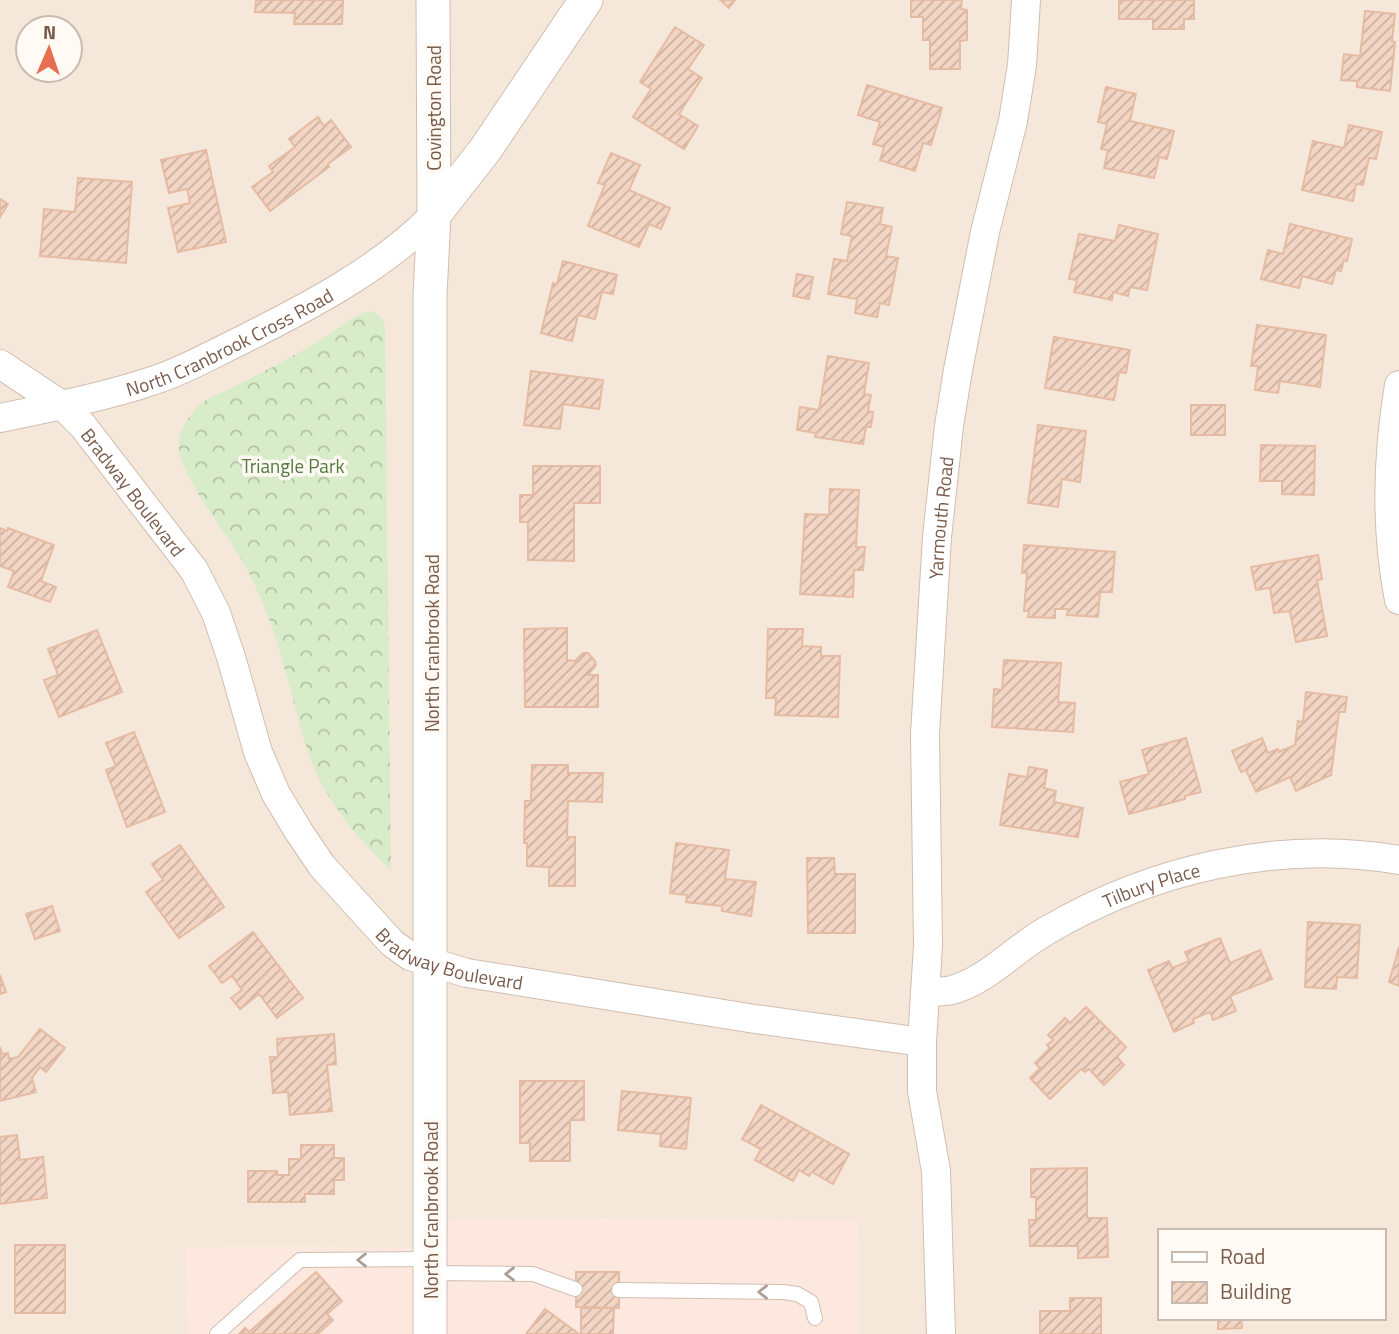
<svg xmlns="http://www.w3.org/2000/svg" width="1399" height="1334" font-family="'Titillium Web',sans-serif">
<defs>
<pattern id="forest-crowns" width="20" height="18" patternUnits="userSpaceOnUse" patternTransform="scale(1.75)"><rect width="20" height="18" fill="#d8ecc9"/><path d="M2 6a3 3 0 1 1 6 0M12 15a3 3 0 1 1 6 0" fill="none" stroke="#b4c2a5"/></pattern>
<pattern id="building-hatch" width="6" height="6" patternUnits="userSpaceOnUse" patternTransform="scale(1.75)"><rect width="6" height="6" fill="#f3d5c3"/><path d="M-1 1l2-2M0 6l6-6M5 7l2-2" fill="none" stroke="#cab0a1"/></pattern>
</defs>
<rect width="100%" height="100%" fill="#fdf6ec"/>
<path fill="#f5e8da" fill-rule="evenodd" d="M 0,0 L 1399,0 L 1399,1334 L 859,1334 L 858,1220 L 456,1219 L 418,1248 L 187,1247 L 188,1334 L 0,1334 ZM 28,28 L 70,28 L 70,70 L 28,70 ZM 1159,1231 L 1383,1231 L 1383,1318 L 1159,1318 Z"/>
<polygon fill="#fde8e0" points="456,1219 858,1220 859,1334 188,1334 186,1247 418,1248"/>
<path fill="url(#forest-crowns)" d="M 370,311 C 380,315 383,318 385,328 L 391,870 C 362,843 337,814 319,779 C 301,741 295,702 283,663 C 274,629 261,595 244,564 C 229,536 181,477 179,449 C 178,429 190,412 206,400 C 244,382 282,363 319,341 C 335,332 351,314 370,311 Z"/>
<g fill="url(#building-hatch)" stroke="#e6bba3" stroke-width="2">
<polygon points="256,0 343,0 342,24 294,24 295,13 255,12"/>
<polygon points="720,0 735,0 729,8"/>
<polygon points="911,0 962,0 961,9 967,10 967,40 960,41 960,69 930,69 930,40 923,40 923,17 911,17"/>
<polygon points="1119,0 1194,0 1194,19 1184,19 1184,29 1153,29 1153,19 1119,19"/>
<polygon points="1365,11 1395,14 1392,41 1395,42 1390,91 1357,87 1357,81 1341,80 1344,54 1360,56"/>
<polygon points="675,27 704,45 688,69 702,78 679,114 698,126 684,149 633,117 651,89 640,82"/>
<polygon points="867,85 942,108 931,145 923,143 915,171 880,160 884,147 873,144 880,122 858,115"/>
<polygon points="1106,87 1136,94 1130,121 1174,131 1167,159 1159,157 1154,178 1104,168 1108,150 1101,149 1107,124 1098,122"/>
<polygon points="318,117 324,126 331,120 351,147 328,164 329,167 270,211 252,187 273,172 269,166 295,147 289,139"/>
<polygon points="1349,125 1382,132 1376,159 1369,158 1363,185 1356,184 1353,201 1302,190 1313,141 1344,148"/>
<polygon points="206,150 226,242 178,252 168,208 190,203 187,189 169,193 161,160"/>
<polygon points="611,153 640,165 629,190 670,208 661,229 649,224 639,247 588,226 605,185 598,183"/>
<polygon points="78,178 132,182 126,263 40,256 44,209 75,212"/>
<polygon points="0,199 8,204 0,217"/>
<polygon points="847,202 883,208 880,224 892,227 886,256 898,258 889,305 880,303 877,317 855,313 857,299 828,294 834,259 847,261 852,236 841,234"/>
<polygon points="1290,224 1352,239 1347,261 1344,260 1341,271 1336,270 1332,284 1302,276 1299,288 1261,279 1268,250 1283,254"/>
<polygon points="1119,225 1158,234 1147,290 1130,287 1128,296 1113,292 1112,300 1074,292 1077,280 1069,279 1079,234 1115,241"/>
<polygon points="563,261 617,275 613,294 602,292 595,319 578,315 572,341 541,333 553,283 557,284"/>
<polygon points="797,274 813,277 809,299 793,296"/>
<polygon points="1257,325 1326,335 1320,387 1280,381 1278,393 1255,390 1258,366 1251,366"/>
<polygon points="1054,337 1130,350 1126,373 1119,372 1114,400 1045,388"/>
<polygon points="828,356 869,363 864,394 871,395 868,411 873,412 871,427 866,427 863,444 815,437 816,433 797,430 800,407 819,410"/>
<polygon points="531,371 603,380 599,409 563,404 560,429 524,425"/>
<rect x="1191" y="405" width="34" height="30"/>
<polygon points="1038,425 1086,431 1080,482 1062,479 1058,507 1028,503"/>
<polygon points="1261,445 1315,446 1314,495 1282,494 1282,481 1260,481"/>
<polygon points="533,466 600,466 600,503 574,503 574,561 528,560 528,522 520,522 520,495 533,495"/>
<polygon points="830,489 859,490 856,547 865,547 863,570 854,570 853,597 800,594 805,514 829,515"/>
<polygon points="0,528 7,531 8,528 54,545 41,581 56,587 50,602 8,587 14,571 0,566"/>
<polygon points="1024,545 1115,552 1112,592 1100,592 1098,617 1067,615 1068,609 1055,609 1055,618 1028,617 1029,611 1024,611 1027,573 1022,573"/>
<polygon points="1318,555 1322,579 1317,580 1327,636 1296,642 1290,611 1274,613 1270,588 1256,590 1251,567"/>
<polygon points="567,628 567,660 575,661 583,653 588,653 595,661 596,665 588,675 598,675 598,707 525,707 524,629"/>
<polygon points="768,629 803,629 802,646 821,647 821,656 840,656 838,717 775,715 776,698 766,698"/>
<polygon points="97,630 122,692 59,717 44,680 58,675 48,649"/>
<polygon points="1004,660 1061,663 1058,702 1075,703 1073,732 992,727 994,689 1002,690"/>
<polygon points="1306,692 1347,697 1345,712 1339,712 1331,775 1296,791 1290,777 1256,792 1246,770 1241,772 1232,751 1262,738 1268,753 1278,749 1279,752 1295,745 1298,721 1303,722"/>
<polygon points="134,732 165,812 127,827 106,770 116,766 106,743"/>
<polygon points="1186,738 1201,792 1185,796 1185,799 1129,814 1120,782 1149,774 1142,750"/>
<polygon points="532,765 568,765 568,773 603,773 602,802 568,801 567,837 575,837 575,886 549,886 549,867 527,866 527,843 524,843 525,801 531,801"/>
<polygon points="1029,767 1047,770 1044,788 1056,791 1054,802 1083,808 1078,837 1000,825 1009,774 1027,777"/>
<polygon points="676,843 729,850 725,879 756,882 751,916 722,911 722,906 686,902 687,895 670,893"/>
<polygon points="180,845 224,907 179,938 146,892 163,880 152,864"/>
<polygon points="807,858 834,858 835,874 855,874 855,933 808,933"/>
<polygon points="52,906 60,931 35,939 26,914"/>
<polygon points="1308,922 1360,925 1357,978 1337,977 1336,989 1305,987"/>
<polygon points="253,932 303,998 277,1018 259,994 240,1009 231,998 242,990 232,976 222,983 209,966"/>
<polygon points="1220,938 1230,963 1260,950 1272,979 1230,996 1236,1011 1213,1020 1210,1012 1193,1019 1194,1023 1174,1032 1148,970 1169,961 1172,968 1189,961 1185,952"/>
<polygon points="1399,947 1399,986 1389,982"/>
<polygon points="0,975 6,992 0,994"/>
<polygon points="1086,1007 1126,1047 1117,1057 1124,1065 1104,1085 1089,1069 1085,1072 1081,1069 1050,1099 1030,1078 1040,1068 1035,1063 1050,1048 1047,1045 1053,1040 1048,1035 1065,1018 1070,1023"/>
<polygon points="40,1029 65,1048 46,1072 40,1067 32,1078 36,1092 0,1101 0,1047 2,1054 8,1053 9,1059 18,1057"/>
<polygon points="334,1034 336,1064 327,1065 332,1111 290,1115 288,1092 273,1093 270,1057 278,1057 277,1039"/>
<polygon points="520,1081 584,1081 584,1120 570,1120 570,1161 530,1161 530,1143 520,1143"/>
<polygon points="622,1091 691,1098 686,1149 660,1146 661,1134 618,1130"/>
<polygon points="761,1105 849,1154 833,1184 812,1172 809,1176 799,1170 793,1181 755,1160 761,1149 742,1139"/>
<polygon points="17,1135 20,1160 43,1157 47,1198 0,1204 0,1137"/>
<polygon points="301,1145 334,1145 334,1158 344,1158 344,1180 334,1180 334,1194 305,1194 305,1202 248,1202 248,1171 277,1171 277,1175 289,1175 289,1159 301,1159"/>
<polygon points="1087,1168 1087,1218 1107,1218 1108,1257 1078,1258 1078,1246 1030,1246 1029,1220 1036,1220 1036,1197 1031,1197 1031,1169"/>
<rect x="15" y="1245" width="50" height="68"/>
<polygon points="316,1272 342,1301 327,1314 333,1320 318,1334 239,1334 245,1328 249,1332"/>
<polygon points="576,1272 619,1272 619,1308 576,1307"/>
<polygon points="1070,1298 1101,1298 1101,1334 1040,1334 1040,1311 1070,1311"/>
<polygon points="581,1308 614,1308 613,1334 581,1334"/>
<polygon points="545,1309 579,1334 526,1334"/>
<polygon points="1218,1318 1241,1318 1242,1328 1218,1329"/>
</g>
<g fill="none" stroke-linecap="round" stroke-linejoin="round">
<g stroke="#d1beb0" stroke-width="16">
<g id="service">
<polyline points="430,1273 533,1274 575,1289"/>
<polyline points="619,1290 783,1292 797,1294 811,1302 815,1318"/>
<polyline points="217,1334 300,1260 430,1259"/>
</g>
</g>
<g stroke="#d1beb0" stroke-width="30">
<g id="minor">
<path id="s1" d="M 0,364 L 63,406 L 83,426 L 194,570 L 216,613 L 231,657 L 258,752 L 276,794 L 299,832 L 322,866 L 392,943 L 410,956 L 467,973 L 755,1019 L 922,1042 L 922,1091 L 936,1171 L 941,1334"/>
<path d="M 1399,385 C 1387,457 1385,528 1399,600"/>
<path id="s2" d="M 0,418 C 53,407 104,397 155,380 C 183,371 211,355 238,342 C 304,309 382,269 434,215"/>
<path id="s3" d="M 925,992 C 933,991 944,992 952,990 C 988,980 1014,949 1046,931 C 1151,869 1278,839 1399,860"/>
<path id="s4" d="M 922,1042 L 928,945 L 925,734 L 937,537 L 949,426 L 958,370 L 985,232 L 1013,121 L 1022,65 L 1026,0"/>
</g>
</g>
<g stroke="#d1beb0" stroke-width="35">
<g id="tertiary">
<polyline points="434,215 485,150 586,0"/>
<polyline points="430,1334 430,295 434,215 433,0"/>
</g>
</g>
<use href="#service" stroke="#fff" stroke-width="14"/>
<use href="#minor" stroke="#fff" stroke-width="28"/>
<use href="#tertiary" stroke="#fff" stroke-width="33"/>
</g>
<defs><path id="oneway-chevron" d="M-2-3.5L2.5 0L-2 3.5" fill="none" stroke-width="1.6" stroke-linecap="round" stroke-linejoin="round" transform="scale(1.75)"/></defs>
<g stroke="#af9d94">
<use href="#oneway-chevron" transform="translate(362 1260) rotate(180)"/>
<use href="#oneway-chevron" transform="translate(510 1274) rotate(-180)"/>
<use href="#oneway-chevron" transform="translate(763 1292) rotate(-180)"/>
</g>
<g text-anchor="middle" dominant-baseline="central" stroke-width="7" stroke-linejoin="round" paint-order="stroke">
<g font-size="19" fill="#7a5c4d" stroke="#fffaf3">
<text transform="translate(433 108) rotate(-90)">Covington Road</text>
<text stroke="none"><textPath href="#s2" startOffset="243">North Cranbrook Cross Road</textPath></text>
<text stroke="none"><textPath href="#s1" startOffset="187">Bradway Boulevard</textPath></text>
<text stroke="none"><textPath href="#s4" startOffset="525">Yarmouth Road</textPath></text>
<text transform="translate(431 643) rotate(-90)">North Cranbrook Road</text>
<text stroke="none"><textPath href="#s3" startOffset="254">Tilbury Place</textPath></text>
<text stroke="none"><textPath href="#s1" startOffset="775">Bradway Boulevard</textPath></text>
<text transform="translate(430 1210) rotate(-90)">North Cranbrook Road</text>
</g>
<g font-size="19" fill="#537a41" stroke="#fffaf3">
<text x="293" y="465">Triangle Park</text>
</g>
</g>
<rect x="1158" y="1229" width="228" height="91" fill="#fffaf3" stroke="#cabbb1" stroke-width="2"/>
<rect x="1172" y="1252" width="35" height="10" fill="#ffffff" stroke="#cabbb1" stroke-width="2"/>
<text x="1220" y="1264" font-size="21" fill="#7a5c4d">Road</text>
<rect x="1172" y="1282" width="35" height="21" fill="url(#building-hatch)" stroke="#cabbb1" stroke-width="2"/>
<text x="1220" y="1299" font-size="21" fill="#7a5c4d">Building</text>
<g transform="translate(49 49) rotate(2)"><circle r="33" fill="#fffaf3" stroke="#cabbb1" stroke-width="2"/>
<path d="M0-5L12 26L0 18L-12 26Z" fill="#e76f51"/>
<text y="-10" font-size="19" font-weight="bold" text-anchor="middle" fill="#7a5c4d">N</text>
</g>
</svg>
